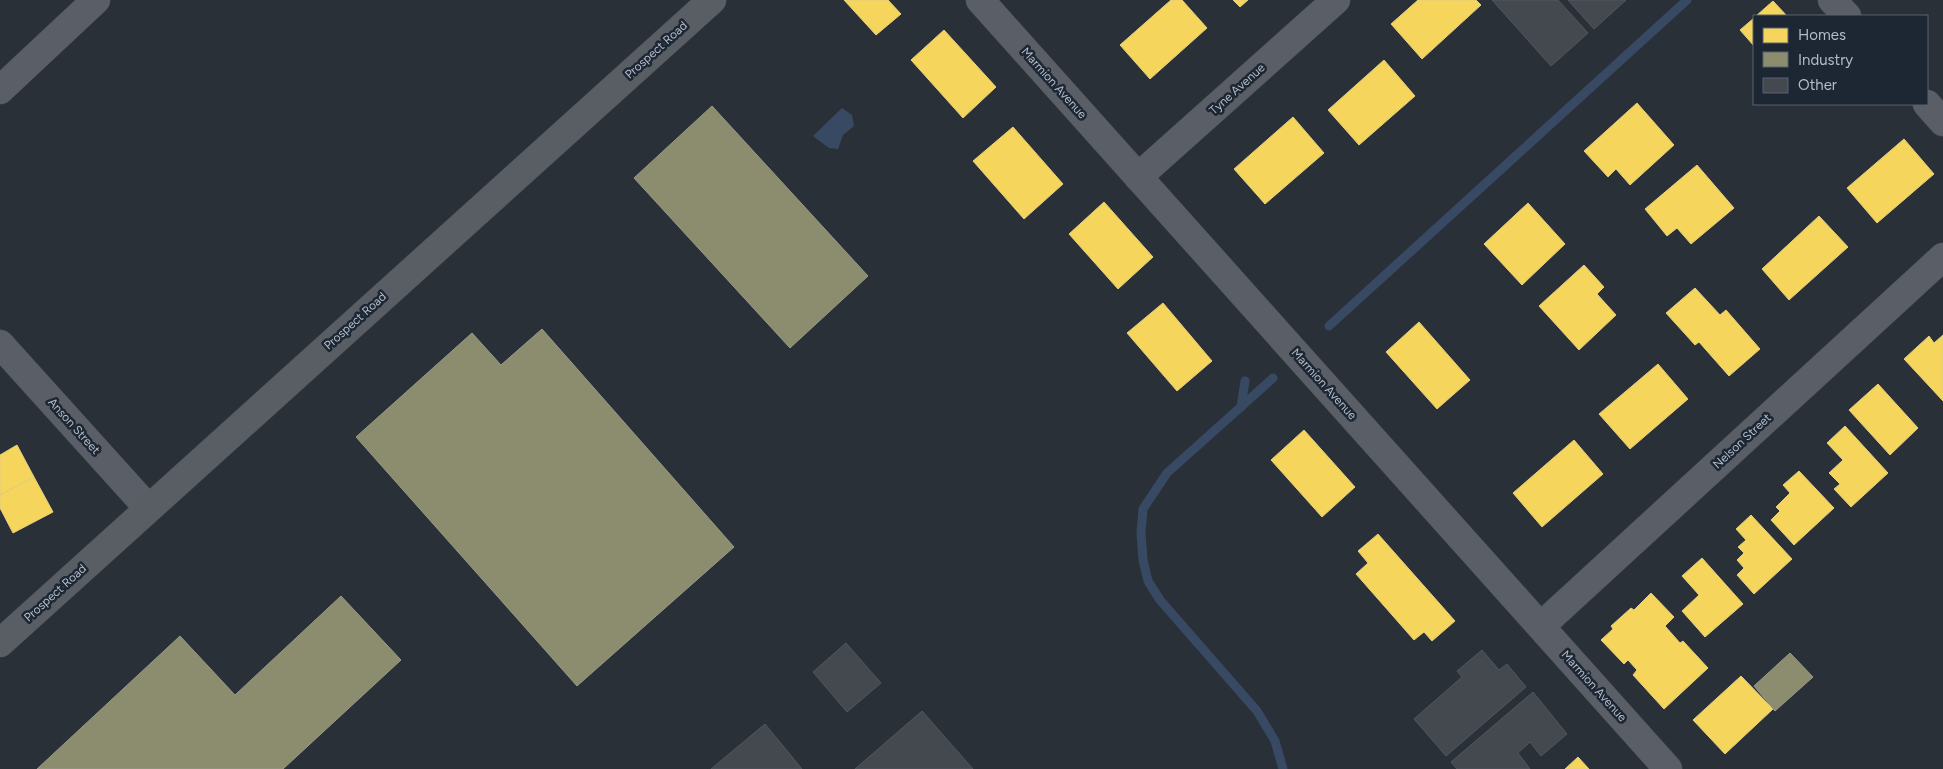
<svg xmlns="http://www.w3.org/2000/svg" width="1943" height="769" font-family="Figtree,sans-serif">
<rect width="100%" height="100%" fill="#2a3038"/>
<polygon fill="#384963" points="842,108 852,115 854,126 843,135 838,149 829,148 813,136"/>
<g fill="#f6d55c" stroke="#e2ce7d">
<polygon points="844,0 888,0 901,14 876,35"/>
<polygon points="1171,0 1182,0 1207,28 1150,79 1120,45"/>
<polygon points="1233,0 1248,0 1240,7"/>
<polygon points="1418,0 1476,0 1481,5 1422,59 1391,24"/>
<polygon points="1773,1 1787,16 1756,16"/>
<polygon points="1754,18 1754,46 1740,30"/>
<polygon points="944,30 996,87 963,118 911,60"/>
<polygon points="1384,60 1415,96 1359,145 1328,110"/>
<polygon points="1637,103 1674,145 1630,185 1616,169 1608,177 1584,151"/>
<polygon points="1293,117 1324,153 1265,204 1234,169"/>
<polygon points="1013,127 1063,184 1024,219 973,161"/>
<polygon points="1904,139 1934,174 1877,223 1847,188"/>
<polygon points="1697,165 1734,208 1691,244 1677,228 1667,236 1645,209"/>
<polygon points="1104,202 1153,257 1118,289 1069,234"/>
<polygon points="1528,203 1565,244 1522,285 1484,244"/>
<polygon points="1819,216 1848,247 1789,300 1762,269"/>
<polygon points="1584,265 1604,287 1597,294 1616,315 1579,350 1539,306"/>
<polygon points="1695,288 1720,315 1726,310 1760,349 1729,376 1699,342 1695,345 1666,313"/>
<polygon points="1163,303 1212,361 1177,391 1127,333"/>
<polygon points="1419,322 1470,380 1437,409 1386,352"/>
<polygon points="1943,335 1943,401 1904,359 1929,336 1934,343"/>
<polygon points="1658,364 1688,399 1630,449 1599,414"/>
<polygon points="1878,384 1918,428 1890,455 1849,410"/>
<polygon points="1845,426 1888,473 1851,507 1834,489 1840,484 1829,473 1843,460 1827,443"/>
<polygon points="1304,430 1355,487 1322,517 1271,460"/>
<polygon points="1574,440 1603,474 1542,527 1513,493"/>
<polygon points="17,445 34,477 0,495 0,455"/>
<polygon points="1799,471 1834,508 1794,545 1771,520 1780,511 1776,507 1790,493 1783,485"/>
<polygon points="34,477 53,512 13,533 0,508 0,495"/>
<polygon points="1751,515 1792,559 1754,594 1737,575 1744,568 1737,560 1744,553 1738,547 1746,540 1736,529"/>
<polygon points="1378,534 1455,621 1432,641 1424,632 1414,640 1356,574 1368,563 1358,551"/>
<polygon points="1702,558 1743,604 1705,637 1682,611 1699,595 1682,576"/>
<polygon points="1651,593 1674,617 1665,626 1680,643 1683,641 1708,668 1664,709 1633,675 1637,670 1628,660 1624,664 1601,640 1613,629 1611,626 1631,608 1634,610"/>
<polygon points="1741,676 1773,709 1725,754 1693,720"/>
<polygon points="1578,757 1589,769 1565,769"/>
</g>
<g fill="#8c8c6e" stroke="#989a89">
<polygon points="712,106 868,276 790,348 634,178"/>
<polygon points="542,329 734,547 577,686 356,437 472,333 501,365"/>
<polygon points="341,596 401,660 283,769 37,769 180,636 235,695"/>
<polygon points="1790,653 1813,677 1775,711 1754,686"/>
</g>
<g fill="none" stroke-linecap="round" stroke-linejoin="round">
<g stroke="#384963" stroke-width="9">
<polyline points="1329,326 1687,0"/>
<polyline points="1273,378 1167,473 1143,509 1141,533 1143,560 1148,581 1160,600 1257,711 1275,741 1283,769"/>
<polyline points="1241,407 1245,381"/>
</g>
</g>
<g fill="#444950" stroke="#52575f">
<polygon points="1492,0 1558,0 1588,33 1551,66"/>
<polygon points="1568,0 1626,0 1594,29"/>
<polygon points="846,643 881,683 847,712 813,672"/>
<polygon points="1482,650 1499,670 1507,664 1526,687 1446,756 1414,719 1462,677 1457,671"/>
<polygon points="1533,692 1567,734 1541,756 1530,742 1518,753 1530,769 1457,769 1451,762"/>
<polygon points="922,711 973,769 855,769"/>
<polygon points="765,724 802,769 711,769"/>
</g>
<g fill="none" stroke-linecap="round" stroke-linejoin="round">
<g stroke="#484c53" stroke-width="29">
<g id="street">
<polyline points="980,0 1668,769"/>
<polyline points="1832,0 1847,16"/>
<polyline points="0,90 96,0"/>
<polyline points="1927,104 1943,122"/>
<polyline points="1138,177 1336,0"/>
<polyline points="0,344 148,508"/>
<polyline points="1541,626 1943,257"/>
</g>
</g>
<g stroke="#484c53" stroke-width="29">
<polyline id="secondary" points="0,643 712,0"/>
</g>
<use href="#street" stroke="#5a5e66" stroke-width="28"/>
<use href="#secondary" stroke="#595d64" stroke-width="28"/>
</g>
<g text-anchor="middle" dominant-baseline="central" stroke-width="5" stroke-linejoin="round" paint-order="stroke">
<g font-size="12" fill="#b4bcc9" stroke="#1d2633">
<text transform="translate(656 50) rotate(-42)">Prospect Road</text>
<text transform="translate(1054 83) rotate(48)">Marmion Avenue</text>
<text transform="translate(1237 89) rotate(-42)">Tyne Avenue</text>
<text transform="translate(355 321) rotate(-42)">Prospect Road</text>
<text transform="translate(1324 384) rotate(48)">Marmion Avenue</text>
<text transform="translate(74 426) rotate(48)">Anson Street</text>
<text transform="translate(1742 441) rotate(-43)">Nelson Street</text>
<text transform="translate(55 593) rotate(-42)">Prospect Road</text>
<text transform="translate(1594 686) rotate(48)">Marmion Avenue</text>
</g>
</g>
<rect x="1753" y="15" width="175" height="90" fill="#1d2633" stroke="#59626f"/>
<rect x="1763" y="28" width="25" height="15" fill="#f6d55c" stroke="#59626f"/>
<text x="1798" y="40" font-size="15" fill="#b4bcc9">Homes</text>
<rect x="1763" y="52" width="25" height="15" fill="#8c8c6e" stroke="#59626f"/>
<text x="1798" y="65" font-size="15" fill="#b4bcc9">Industry</text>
<rect x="1763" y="78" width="25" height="15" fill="#444950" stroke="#59626f"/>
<text x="1798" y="90" font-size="15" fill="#b4bcc9">Other</text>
</svg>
